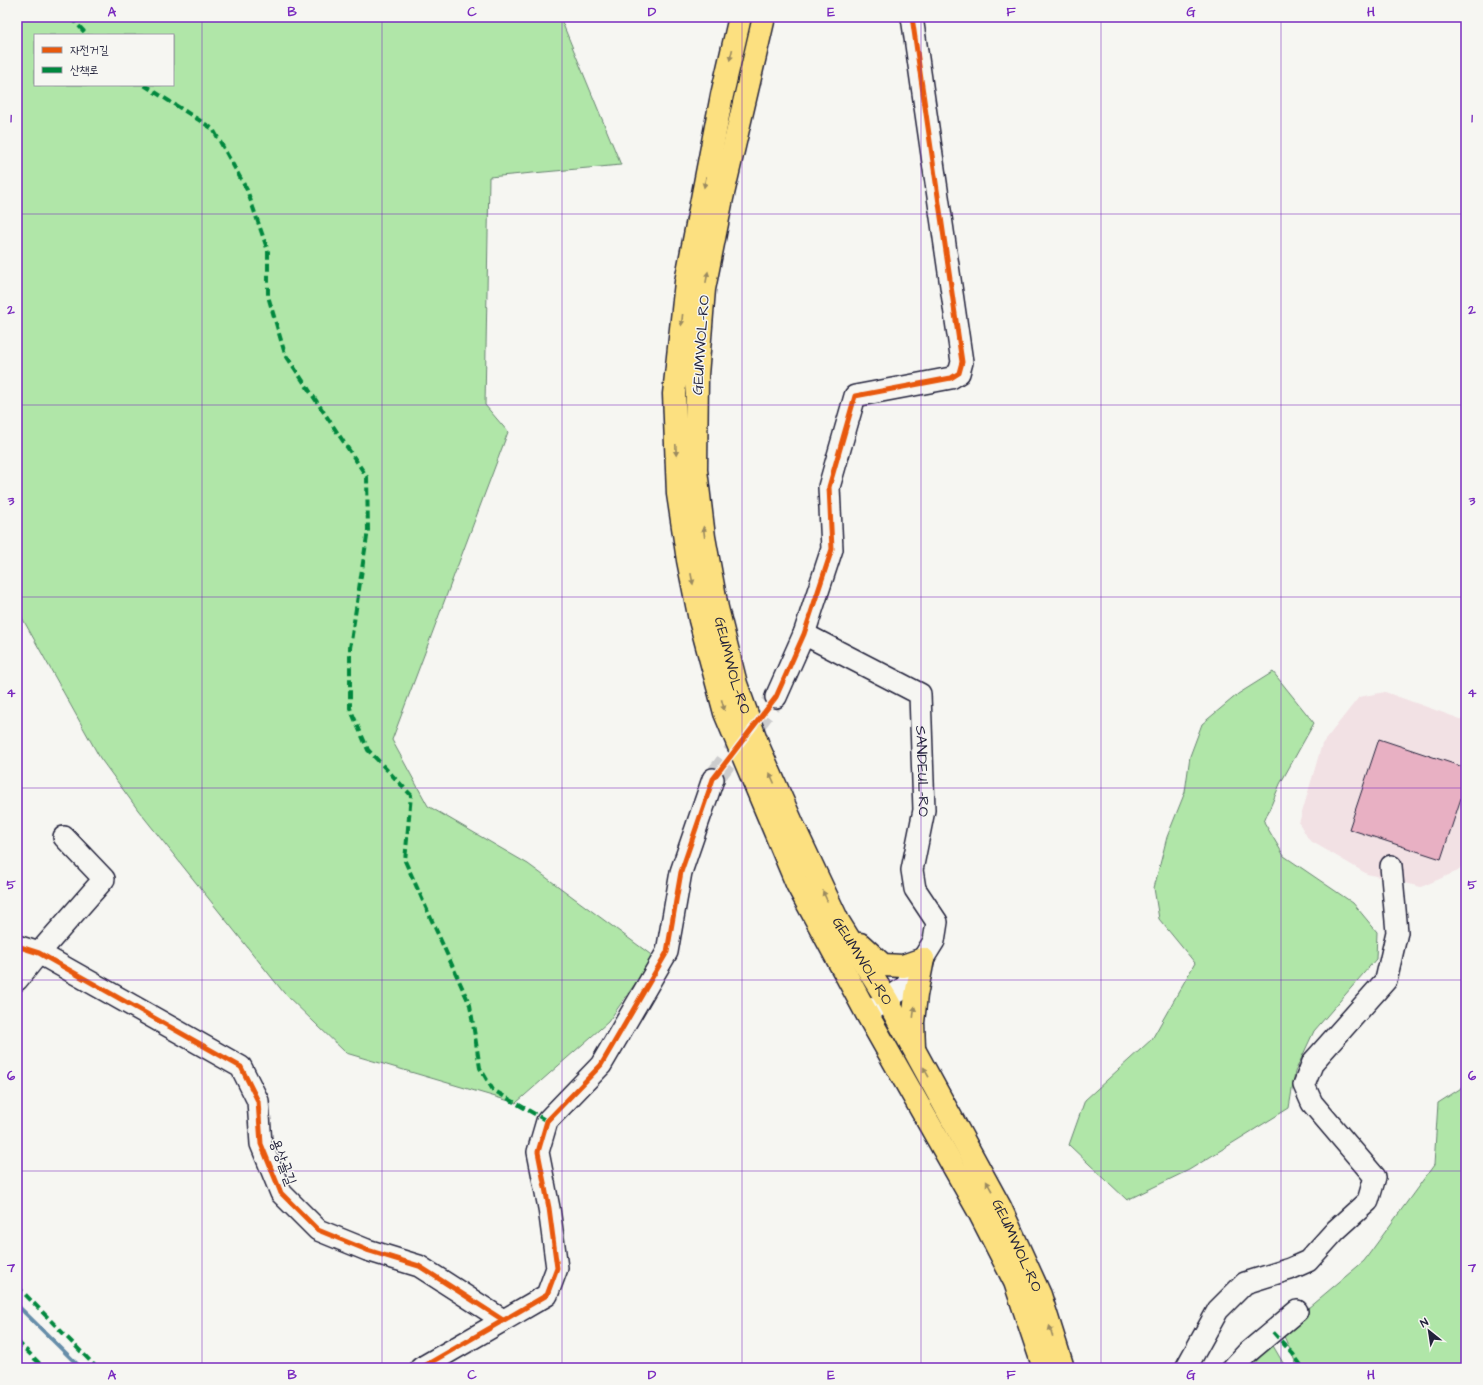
<svg xmlns="http://www.w3.org/2000/svg" width="1483" height="1385" font-family="'Architects Daughter','Poor Story',sans-serif">
<rect width="100%" height="100%" fill="#f6f6f2"/>
<filter id="ink" filterUnits="userSpaceOnUse"><feTurbulence type="fractalNoise" baseFrequency=".025" numOctaves="2"/><feDisplacementMap in="SourceGraphic" scale="8" xChannelSelector="R" yChannelSelector="G"/><feConvolveMatrix kernelMatrix="1 2 1 2 8 2 1 2 1" color-interpolation-filters="sRGB"/></filter>
<g filter="url(#ink)">
<polygon fill="#f2e1e4" points="1385,692 1466,721 1466,859 1458,871 1421,887 1367,874 1309,840 1299,823 1322,744 1359,697"/>
<g fill="#b0e6a8" stroke="#698472" fill-rule="evenodd">
<path d="M 17,17 L 560,17 L 621,165 L 489,177 L 485,405 L 508,432 L 392,740 L 428,806 L 528,864 L 654,957 L 608,1022 L 516,1103 L 346,1053 L 284,993 L 138,810 L 100,758 L 20,614 L 17,612 ZM 35,35 L 173,35 L 173,85 L 35,85 Z"/>
<polygon points="1273,672 1314,723 1280,784 1264,822 1284,856 1353,903 1377,932 1376,959 1314,1031 1295,1072 1289,1108 1189,1170 1127,1200 1069,1145 1085,1100 1152,1039 1195,963 1159,919 1154,888 1167,837 1185,792 1190,756 1202,724 1238,694"/>
<polygon points="1466,1085 1466,1368 1298,1368 1283,1334 1295,1319 1364,1261 1434,1165 1438,1103"/>
<polygon points="1272,1344 1286,1368 1250,1368"/>
</g>
<g fill="none" stroke-linecap="round" stroke-linejoin="round">
<polyline stroke="#658da9" stroke-width="4" points="17,1305 81,1368"/>
</g>
<polygon fill="#e8b0c3" stroke="#22223b" points="1379,739 1466,768 1466,783 1441,859 1349,829"/>
<g fill="none" stroke-linecap="round" stroke-linejoin="round">
<polyline stroke="#cccccd" stroke-width="21" stroke-dasharray="21 10" stroke-linecap="butt" points="713,779 776,697"/>
<g stroke="#22223b" stroke-width="24">
<g id="minor">
<path id="s1" d="M 804,634 L 920,694 L 924,810 L 912,870 L 915,889 L 937,922 L 934,941 L 906,986 L 867,1014"/>
<polyline points="776,697 804,634 832,549 829,487 855,396 951,378 959,373 962,362 912,17"/>
<polyline points="17,946 39,953 241,1067 258,1101 261,1144 281,1193 318,1230 367,1250 419,1266 503,1320"/>
<polyline points="17,980 39,953 104,879 64,837"/>
<polyline points="421,1368 547,1295 557,1268 549,1208 538,1152 547,1121 601,1065 667,952 681,872 713,779"/>
<polyline points="1186,1368 1218,1310 1245,1283 1290,1269 1308,1261 1336,1230 1368,1201 1375,1177 1312,1103 1304,1085 1313,1062 1386,980 1397,932 1391,866"/>
<polyline points="1233,1368 1247,1353 1297,1311"/>
</g>
</g>
<g stroke="#22223b" stroke-width="25">
<g id="major">
<polyline points="740,17 722,95 686,282 674,394 678,494 688,560 700,620 725,713 797,884 867,1014 977,1208 1015,1282 1044,1368"/>
<path id="s2" d="M 764,17 L 722,198 L 704,289 L 697,375 L 696,470 L 704,537 L 717,608 L 736,684 L 759,748 L 793,825 L 838,921 L 887,1000 L 1000,1207 L 1040,1295 L 1063,1368"/>
<polyline points="860,944 883,965 903,966 923,959"/>
<polyline points="914,1048 913,1022 916,995 923,959"/>
</g>
</g>
<use href="#minor" stroke="#f6f6f2" stroke-width="21"/>
<use href="#major" stroke="#fce080" stroke-width="22"/>
<g stroke="#00873e" stroke-width="4" stroke-dasharray="8 4" stroke-linecap="butt">
<polyline points="71,17 87,35"/>
<polyline points="144,85 213,129 247,190 268,251 268,296 285,354 367,477 368,530 350,648 350,708 368,750 411,795 405,861 470,1005 480,1068 493,1090 547,1121"/>
<polyline points="17,1286 97,1368"/>
<polyline points="1273,1332 1293,1354 1303,1368"/>
<polyline points="17,1341 44,1368"/>
</g>
<g stroke="#f6f6f2" stroke-width="8">
<g id="cycleway">
<polyline points="17,946 39,953 241,1067 258,1101 261,1144 281,1193 318,1230 367,1250 419,1266 503,1320"/>
<polyline points="421,1368 547,1295 557,1268 549,1208 538,1152 547,1121 601,1065 667,952 681,872 713,779 776,697 804,634 832,549 829,487 855,396 951,378 959,373 962,362 912,17"/>
</g>
</g>
<use href="#cycleway" stroke="#e8590c" stroke-width="5"/>
</g>
<defs><path id="oneway-solid" d="M-6-.8H1V-3.2L6.5 0L1 3.2V.8H-6Z"/></defs>
<g fill="#9a8a61">
<use href="#oneway-solid" transform="translate(731 55) rotate(104)"/>
<use href="#oneway-solid" transform="translate(705 182) rotate(101)"/>
<use href="#oneway-solid" transform="translate(707 277) rotate(-79)"/>
<use href="#oneway-solid" transform="translate(682 320) rotate(96)"/>
<use href="#oneway-solid" transform="translate(676 450) rotate(88)"/>
<use href="#oneway-solid" transform="translate(704 532) rotate(-97)"/>
<use href="#oneway-solid" transform="translate(692 579) rotate(79)"/>
<use href="#oneway-solid" transform="translate(723 705) rotate(75)"/>
<use href="#oneway-solid" transform="translate(772 778) rotate(-114)"/>
<use href="#oneway-solid" transform="translate(825 896) rotate(-114)"/>
<use href="#oneway-solid" transform="translate(914 1012) rotate(-83)"/>
<use href="#oneway-solid" transform="translate(926 1072) rotate(-119)"/>
<use href="#oneway-solid" transform="translate(989 1186) rotate(-119)"/>
<use href="#oneway-solid" transform="translate(1051 1331) rotate(-107)"/>
</g>
</g>
<path fill="none" stroke="#7b2cbf" stroke-width="1" stroke-opacity="0.55" d="M 202,17 L 202,1368M 382,17 L 382,1368M 562,17 L 562,1368M 742,17 L 742,1368M 921,17 L 921,1368M 1101,17 L 1101,1368M 1281,17 L 1281,1368M 17,214 L 1466,214M 17,405 L 1466,405M 17,597 L 1466,597M 17,788 L 1466,788M 17,980 L 1466,980M 17,1171 L 1466,1171"/>
<g text-anchor="middle" dominant-baseline="central" stroke-width="3" stroke-linejoin="round" paint-order="stroke">
<g font-size="15" fill="#22223b" stroke="#f6f6f2">
<text transform="translate(701 345) rotate(-86)">GEUMWOL-RO</text>
<text stroke="none"><textPath href="#s2" startOffset="659">GEUMWOL-RO</textPath></text>
<text stroke="none"><textPath href="#s1" startOffset="208">SANDEUL-RO</textPath></text>
<text stroke="none"><textPath href="#s2" startOffset="983">GEUMWOL-RO</textPath></text>
<text transform="translate(283 1162) rotate(69)">용상골길</text>
<text stroke="none"><textPath href="#s2" startOffset="1307">GEUMWOL-RO</textPath></text>
</g>
</g>
<rect width="1483" height="1385" fill="none" stroke="#f6f6f2" stroke-width="44"/>
<rect x="34" y="34" width="140" height="52" fill="#f6f6f2" stroke="#a1a1a9"/>
<rect x="42" y="47" width="20" height="6" fill="#e8590c" stroke="#a1a1a9"/>
<text x="70" y="54" font-size="12" fill="#22223b">자전거길</text>
<rect x="42" y="67" width="20" height="6" fill="#00873e" stroke="#a1a1a9"/>
<text x="70" y="74" font-size="12" fill="#22223b">산책로</text>
<g transform="translate(1429 1331) rotate(330)" stroke="#f6f6f2" stroke-width="3" paint-order="stroke">
<path d="M0-3L7 15L0 10L-7 15Z" fill="#22223b"/>
<text y="-6" font-size="11" font-weight="bold" text-anchor="middle" fill="#22223b">N</text>
</g>
<rect x="22" y="22" width="1439" height="1341" fill="none" stroke="#7b2cbf" stroke-width="1.5"/>
<g font-size="13" text-anchor="middle" font-weight="bold" fill="#7b2cbf">
<text x="112" y="16">A</text>
<text x="292" y="16">B</text>
<text x="472" y="16">C</text>
<text x="652" y="16">D</text>
<text x="831" y="16">E</text>
<text x="1011" y="16">F</text>
<text x="1191" y="16">G</text>
<text x="1371" y="16">H</text>
<text x="11" y="122">1</text>
<text x="1472" y="122">1</text>
<text x="11" y="314">2</text>
<text x="1472" y="314">2</text>
<text x="11" y="505">3</text>
<text x="1472" y="505">3</text>
<text x="11" y="697">4</text>
<text x="1472" y="697">4</text>
<text x="11" y="889">5</text>
<text x="1472" y="889">5</text>
<text x="11" y="1080">6</text>
<text x="1472" y="1080">6</text>
<text x="11" y="1272">7</text>
<text x="1472" y="1272">7</text>
<text x="112" y="1379">A</text>
<text x="292" y="1379">B</text>
<text x="472" y="1379">C</text>
<text x="652" y="1379">D</text>
<text x="831" y="1379">E</text>
<text x="1011" y="1379">F</text>
<text x="1191" y="1379">G</text>
<text x="1371" y="1379">H</text>
</g>
</svg>
